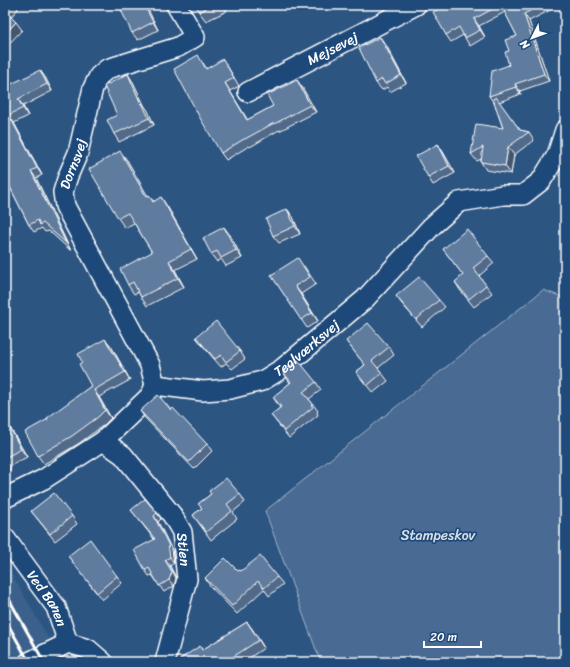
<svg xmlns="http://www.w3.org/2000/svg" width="570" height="667" font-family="Sriracha,sans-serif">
<rect width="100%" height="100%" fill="#2c5582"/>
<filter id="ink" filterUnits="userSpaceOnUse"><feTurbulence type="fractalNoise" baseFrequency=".025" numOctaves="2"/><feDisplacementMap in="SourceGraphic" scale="8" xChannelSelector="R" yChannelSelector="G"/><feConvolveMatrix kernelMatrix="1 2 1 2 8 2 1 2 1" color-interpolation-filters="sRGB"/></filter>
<g filter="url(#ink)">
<polygon fill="#3b618b" points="5,562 62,662 5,662"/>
<polygon fill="#486b92" stroke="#a4b5c8" points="543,290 565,298 565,662 322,662 318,655 265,511"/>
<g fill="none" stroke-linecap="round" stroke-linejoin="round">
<g stroke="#fff" stroke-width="22">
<g id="minor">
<path id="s1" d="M 248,92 L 416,5"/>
<path id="s2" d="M 155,385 L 203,391 L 230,389 L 262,381 L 283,368 L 365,299 L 432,226 L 459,202 L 503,195 L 523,195 L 541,181 L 557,155 L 565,130"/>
<path id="s3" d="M 155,385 L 150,365 L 65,206 L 63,192 L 68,176 L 78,153 L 93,88 L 99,76 L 107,69 L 178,47 L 195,37 L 176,5"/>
<path id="s4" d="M 103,441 L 123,455 L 172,515 L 182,532 L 187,579 L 165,662"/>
<polyline points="5,498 44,479 103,441 151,395 155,385"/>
<path id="s5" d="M 5,538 L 56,607 L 68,643"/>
<polyline points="29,662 68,643 88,649 103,662"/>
</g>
</g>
<use href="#minor" stroke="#1f4a7a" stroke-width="19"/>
<g stroke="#fff" stroke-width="3">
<polyline points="5,592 44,662"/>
<polyline points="5,619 29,662"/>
</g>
</g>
<g fill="#516b89" stroke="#fff">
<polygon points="130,5 145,5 158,30 138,40 132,33"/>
<polygon points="196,5 224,5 227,11 206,21 199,12"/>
<polygon points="446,5 560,5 529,21 549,81 520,91 521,94 499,102 520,130 529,132 534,140 514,155 511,174 486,170 481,162 481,159 477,161 471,154 503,128 494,103 489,96 509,65 509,51 517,36 505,12 479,26 485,37 470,46 463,35 451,42 446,35"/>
<polygon points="386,45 406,83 390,92 387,87 382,90 376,83"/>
<polygon points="203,63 207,69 228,67 239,86 230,91 247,120 273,106 302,87 316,112 279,131 279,130 250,147 249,146 226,160 221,153"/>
<polygon points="45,77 52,91 23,106 28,116 14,123 42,175 36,178 71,251 49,231 45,232 42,228 34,232 29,225 5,177 5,87"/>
<polygon points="133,82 144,105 148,111 154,125 119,142 114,134"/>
<polygon points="438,144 443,152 455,173 433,185 428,177"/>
<polygon points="127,160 147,196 154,201 167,206 197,259 175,270 184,287 147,306 141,297 138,292 134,294 128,285 152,252 134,223 125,228 118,218"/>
<polygon points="287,209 293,217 300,234 279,243 273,236"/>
<polygon points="230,235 242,258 226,266 221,259 217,262 211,254"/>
<polygon points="443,249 488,256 494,263 479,276 492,293 474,307 460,290 455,282 463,275"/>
<polygon points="304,266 316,284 301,294 318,321 307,328 271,275"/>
<polygon points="396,296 439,300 445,307 422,327 402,304"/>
<polygon points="196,337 240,351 245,359 232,369 226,363 221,367 202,345"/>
<polygon points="105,339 111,346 130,380 99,397 111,418 104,425 78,444 44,464 38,456 48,419 91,386 82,362"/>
<polygon points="346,341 389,347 394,355 378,368 388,381 373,393 356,372 365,365"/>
<polygon points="283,372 316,382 321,390 309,399 318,411 317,412 318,415 289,438 271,415 280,408 273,397 290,383"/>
<polygon points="5,391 11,402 5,405"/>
<polygon points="171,410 207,444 212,451 194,469 145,418 140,411"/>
<polygon points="5,428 14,434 27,457 10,466 11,469 5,472"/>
<polygon points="211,494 240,494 245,502 233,512 237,519 211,540 193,515 202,508 198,504"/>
<polygon points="131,510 157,513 161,519 158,522 172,550 174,563 170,566 176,578 174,586 164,592 152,575 149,576 145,570 154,539"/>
<polygon points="31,511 72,516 77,524 55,541"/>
<polygon points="68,556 117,576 122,583 102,600"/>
<polygon points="238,571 241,571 277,577 283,584 269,596 264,589 237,614 210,586 205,578"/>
<polygon points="247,622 264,648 243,662 182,662 200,646 202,650"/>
</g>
<g fill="#42576f" stroke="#fff">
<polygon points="9,5 16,5 18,9 10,18 5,11 5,9"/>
<polygon points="144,5 145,5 147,7 158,30 153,22"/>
<polygon points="524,14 529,21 549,81 544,74"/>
<polygon points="474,19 479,26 485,37 480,30"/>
<polygon points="16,22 22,30 5,48 5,34"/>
<polygon points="380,37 386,45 406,83 401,75"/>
<polygon points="40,70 45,77 52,91 47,84"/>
<polygon points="128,74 133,82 144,105 148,111 154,125 149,118 141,104"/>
<polygon points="297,80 302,87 316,112 310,105"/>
<polygon points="225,83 230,91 252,127 247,120"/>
<polygon points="515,84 520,91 521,94 516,87"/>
<polygon points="18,99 23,106 28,116 23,108"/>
<polygon points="9,115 14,123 42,175 37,168"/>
<polygon points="438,144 443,152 455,173 449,166"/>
<polygon points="508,147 514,155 511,174 505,166"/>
<polygon points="120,151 127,160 153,205 146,196"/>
<polygon points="31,171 36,178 71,251 66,243"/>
<polygon points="161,197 167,206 197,259 191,249"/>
<polygon points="287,209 293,217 300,234 295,226"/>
<polygon points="224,227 230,235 242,258 236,250"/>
<polygon points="169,261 175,270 184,287 178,278"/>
<polygon points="295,286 301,294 318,321 312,313"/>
<polygon points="105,339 111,346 130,380 125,372"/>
<polygon points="94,390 99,397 111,418 105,410"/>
<polygon points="5,391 11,402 5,393"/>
<polygon points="9,426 14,434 27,457 21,449"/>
<polygon points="154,516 158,522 172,550 174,563 170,557"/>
<polygon points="165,560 170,566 176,578 174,586 169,580"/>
<polygon points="247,622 253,630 264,648 259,640"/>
</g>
<g fill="#5e7c9f" stroke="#fff">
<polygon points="5,5 9,5 5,9"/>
<polygon points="130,5 144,5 153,22 132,33 121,10"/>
<polygon points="196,5 212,5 199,12"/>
<polygon points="446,5 500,5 474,19 480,30 465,38 459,27 446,35 433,12"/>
<polygon points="501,5 541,5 524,14 544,74 515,84 516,87 489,96 492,71 509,65 505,52 509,51 505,40 517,36"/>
<polygon points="5,11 16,22 5,34"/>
<polygon points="380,37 401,75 385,84 382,79 376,83 359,48"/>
<polygon points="198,55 206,69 223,59 234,78 225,83 247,120 273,106 267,95 297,80 310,105 274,124 274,123 245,139 244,139 221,153 200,118 174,69"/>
<polygon points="40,70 47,84 18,99 23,108 9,115 37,168 31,171 66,243 43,223 40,225 38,220 29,225 5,177 5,87"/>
<polygon points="128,74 141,104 142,103 149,118 114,134 107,120 117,115 104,86"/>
<polygon points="496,97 520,130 529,132 508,147 505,166 481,162 483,147 471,154 476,124 503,128 493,99"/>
<polygon points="438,144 449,166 428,177 416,156"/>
<polygon points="120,151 146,196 149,195 153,202 161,197 191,249 169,261 178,278 141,297 133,282 128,285 120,269 152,252 128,213 118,218 89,169"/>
<polygon points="287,209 295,226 273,236 266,219"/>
<polygon points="224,227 236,250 221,258 217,251 211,254 203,238"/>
<polygon points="467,229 488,256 473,268 486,285 469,299 455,282 463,275 443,249"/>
<polygon points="298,258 310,277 295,286 312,313 301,320 271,275"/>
<polygon points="419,277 439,300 416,320 396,296"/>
<polygon points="216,321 240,351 226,362 221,355 215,359 196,337"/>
<polygon points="368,323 389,347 372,361 382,373 367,386 356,372 365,365 346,341"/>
<polygon points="105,339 125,372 94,390 105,410 98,417 72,436 38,456 25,432 48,419 47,418 91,386 79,364 82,362 78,354"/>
<polygon points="298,360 316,382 303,392 313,404 311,405 313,407 284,431 271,415 281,407 273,397 291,382 283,372"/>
<polygon points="158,395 171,410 173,408 207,444 189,462 140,411"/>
<polygon points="9,426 21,449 5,458 5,428"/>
<polygon points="226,478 240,494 227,504 232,511 206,532 193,515 202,508 198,504 211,494 209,491"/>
<polygon points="54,493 72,516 50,534 31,511"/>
<polygon points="145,499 157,513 154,516 168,544 170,557 165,560 172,572 169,580 159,586 149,568 145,570 134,550 155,539 131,510"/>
<polygon points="90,539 117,576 97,593 68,556"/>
<polygon points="260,556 277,577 264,588 258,581 232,606 205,578 225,558 238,571 240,570 241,571"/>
<polygon points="247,622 259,640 225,662 182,662 180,659 200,646 202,650"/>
</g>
</g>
<g text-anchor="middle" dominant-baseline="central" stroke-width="3.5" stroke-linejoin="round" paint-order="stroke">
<g font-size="14" fill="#fff" stroke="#1f4a7a">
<text stroke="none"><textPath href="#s1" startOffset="95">Mejsevej</textPath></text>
<text stroke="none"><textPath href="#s3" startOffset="245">Dornsvej</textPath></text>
<text stroke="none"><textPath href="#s2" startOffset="164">Teglværksvej</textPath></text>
<text stroke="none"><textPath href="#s4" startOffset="139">Stien</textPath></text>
<text stroke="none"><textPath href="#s5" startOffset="74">Ved Banen</textPath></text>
</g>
<g font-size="14" fill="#dae1e9" stroke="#1f4a7a">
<text x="438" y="535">Stampeskov</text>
</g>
</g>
<rect width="570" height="667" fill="none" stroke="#1f4a7a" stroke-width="20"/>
<rect x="10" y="10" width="550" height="647" fill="none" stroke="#fff" stroke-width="1.5" filter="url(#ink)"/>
<g transform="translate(532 38) rotate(228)" stroke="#1f4a7a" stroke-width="3" paint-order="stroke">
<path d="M0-3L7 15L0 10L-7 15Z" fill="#ffffff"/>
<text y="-6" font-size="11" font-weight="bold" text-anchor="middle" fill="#ffffff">N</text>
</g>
<path d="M424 641v6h57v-6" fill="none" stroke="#ffffff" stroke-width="2"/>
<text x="430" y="641" font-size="12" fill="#ffffff" stroke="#1f4a7a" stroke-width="3" paint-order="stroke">20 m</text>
</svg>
